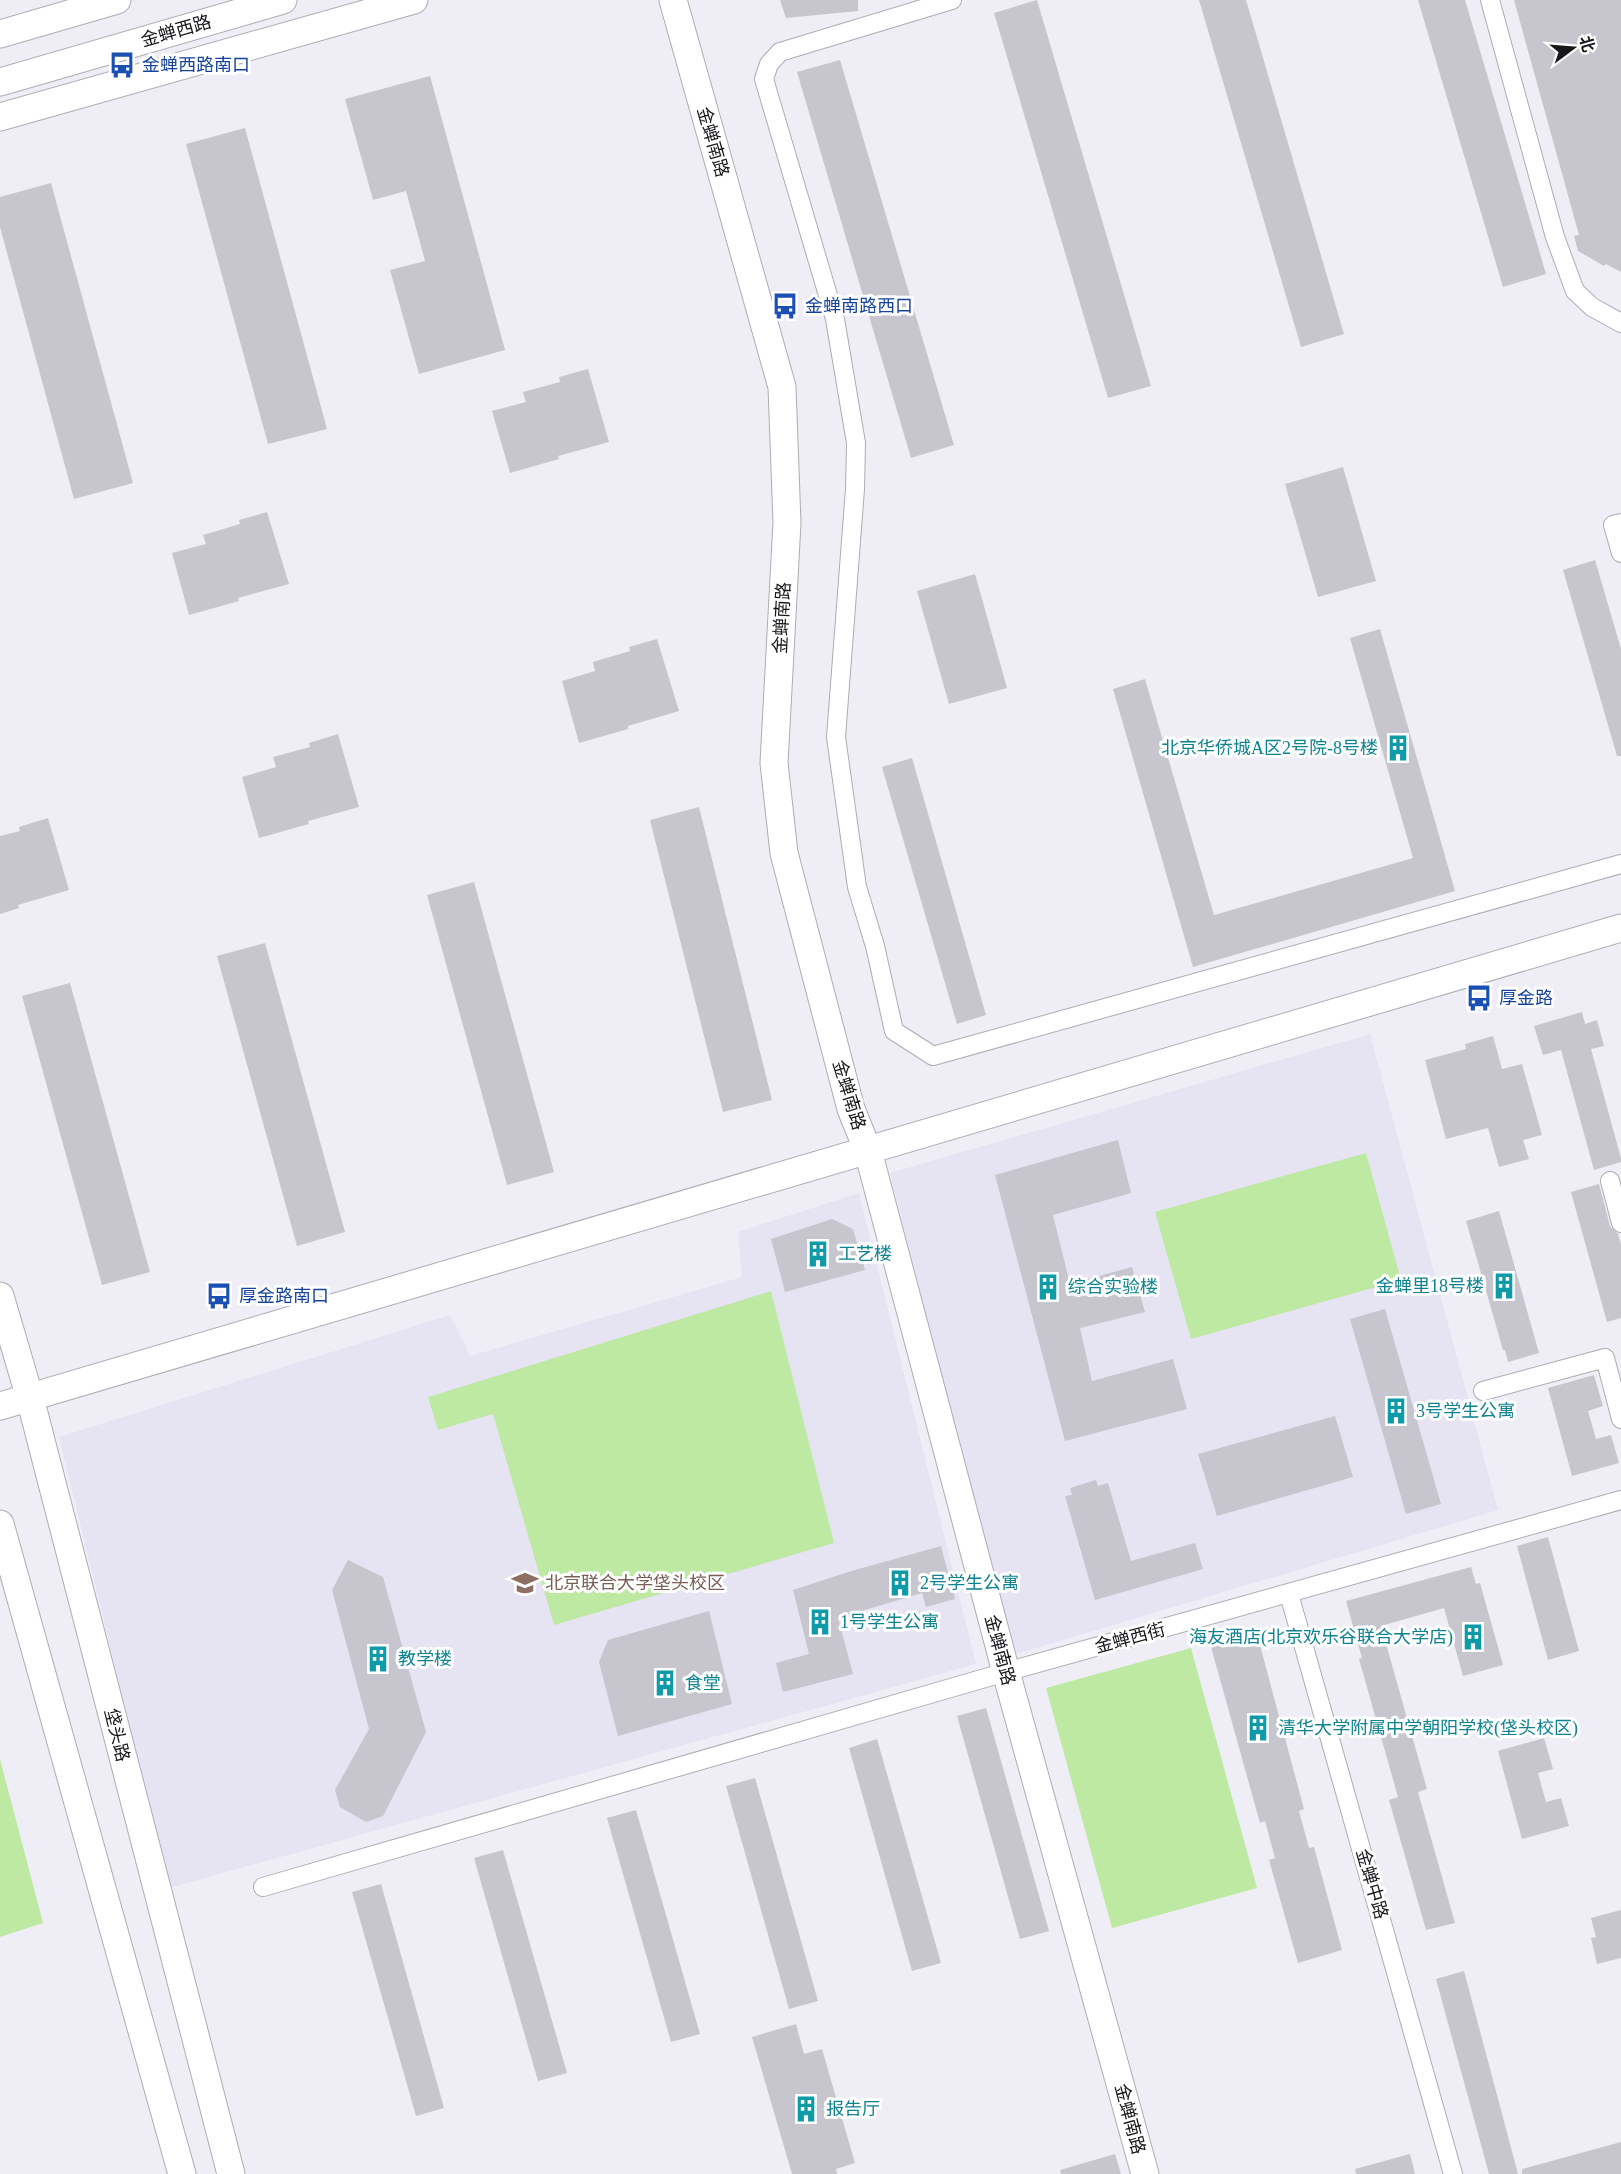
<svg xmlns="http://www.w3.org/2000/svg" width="1621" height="2174" font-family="'Times New Roman','Noto Sans SC',serif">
<rect width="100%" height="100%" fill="#efeef7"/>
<g fill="#e6e3f3">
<polygon points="1370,1034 1498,1510 1013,1655 890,1173"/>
<polygon points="859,1193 976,1664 169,1888 59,1437 450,1315 470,1356 742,1277 738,1232"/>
</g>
<g fill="#bee9a2">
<polygon points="1366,1153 1401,1280 1191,1339 1155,1212"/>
<polygon points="771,1291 834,1543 554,1625 493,1414 438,1430 428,1397"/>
<polygon points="1191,1648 1257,1888 1112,1928 1046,1688"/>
<polygon points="0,1759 43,1923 0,1937"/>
</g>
<g fill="#c7c6ce">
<polygon points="780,0 858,0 858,11 786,18"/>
<polygon points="1037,0 1151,386 1108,398 994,13"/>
<polygon points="1199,0 1246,0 1344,334 1301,347"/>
<polygon points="1418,0 1465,0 1546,274 1503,287"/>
<polygon points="1514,0 1621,0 1621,272 1606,264 1604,266 1578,251 1574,236 1579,235"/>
<polygon points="840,60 954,445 911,458 797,72"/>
<polygon points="430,76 505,350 419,374 390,270 425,261 406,191 373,200 345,99"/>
<polygon points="245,128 327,429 268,444 186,144"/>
<polygon points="51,183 133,483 74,499 0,227 0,197"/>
<polygon points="588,369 609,442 558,456 559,459 510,473 492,411 526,402 523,392 560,382 559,377"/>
<polygon points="1343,467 1376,581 1318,597 1285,484"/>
<polygon points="267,512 289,584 238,598 239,601 189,615 172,553 206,544 203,535 240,524 239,520"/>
<polygon points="1595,560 1621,649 1621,756 1617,756 1563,570"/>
<polygon points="975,574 1007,688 949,704 917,591"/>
<polygon points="1380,629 1455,891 1193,967 1113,689 1145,679 1214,915 1413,858 1350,638"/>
<polygon points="657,639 679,711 628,726 628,729 579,743 562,681 595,671 593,662 630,651 629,647"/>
<polygon points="338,734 359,807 308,821 309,824 259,838 242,777 276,767 273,757 310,747 309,743"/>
<polygon points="912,758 986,1015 957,1024 882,767"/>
<polygon points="699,807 772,1100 723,1112 650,820"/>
<polygon points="48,818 69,890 18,905 19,908 0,914 0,836 20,831 19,827"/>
<polygon points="474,882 554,1172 507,1185 427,895"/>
<polygon points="265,943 345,1232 297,1246 217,956"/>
<polygon points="70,983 150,1272 102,1285 22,996"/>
<polygon points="1582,1012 1585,1024 1597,1020 1604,1046 1591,1049 1621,1158 1621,1162 1594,1170 1561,1050 1543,1055 1534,1026"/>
<polygon points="1493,1036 1502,1069 1522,1064 1542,1135 1523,1140 1529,1159 1499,1167 1488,1128 1446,1139 1425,1060 1466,1049 1465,1044"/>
<polygon points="1118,1140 1131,1193 1053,1215 1070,1284 1132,1267 1145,1312 1080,1328 1092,1381 1173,1359 1187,1409 1065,1441 995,1175"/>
<polygon points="1599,1184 1610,1226 1618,1234 1621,1244 1621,1318 1607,1322 1571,1192"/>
<polygon points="1499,1211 1539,1353 1508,1362 1505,1350 1503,1350 1466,1221"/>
<polygon points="832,1219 853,1229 865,1270 785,1292 771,1239"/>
<polygon points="1385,1309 1441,1504 1406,1514 1350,1319"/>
<polygon points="1594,1375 1603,1406 1588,1411 1596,1439 1611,1435 1619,1463 1572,1476 1548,1388"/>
<polygon points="1335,1416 1353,1477 1217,1516 1198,1454"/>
<polygon points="1096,1480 1098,1486 1108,1483 1131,1561 1195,1543 1203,1569 1095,1600 1065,1496 1072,1495 1070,1488"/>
<polygon points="1548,1537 1579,1651 1548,1660 1517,1546"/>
<polygon points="941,1546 955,1599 926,1607 922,1593 838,1618 853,1674 783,1692 776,1663 809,1654 793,1590 848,1572"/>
<polygon points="348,1560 383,1577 426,1732 383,1816 366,1822 340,1807 335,1790 369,1729 332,1590"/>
<polygon points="1471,1567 1476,1584 1480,1583 1503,1665 1463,1676 1444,1608 1381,1626 1427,1789 1418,1792 1455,1923 1426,1930 1389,1800 1398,1797 1359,1659 1362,1658 1346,1601"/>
<polygon points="709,1611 732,1704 618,1736 599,1662 608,1640"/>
<polygon points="1257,1634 1304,1809 1299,1811 1309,1848 1314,1847 1342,1950 1298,1963 1269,1860 1275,1858 1265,1821 1260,1823 1211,1647"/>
<polygon points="986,1708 1049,1931 1020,1939 957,1716"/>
<polygon points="1544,1738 1553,1769 1538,1773 1546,1802 1561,1798 1569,1826 1522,1839 1498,1751"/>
<polygon points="877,1739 941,1963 912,1971 849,1748"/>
<polygon points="755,1778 818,2001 789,2009 726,1786"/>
<polygon points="636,1810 700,2034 671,2042 607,1818"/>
<polygon points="503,1850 567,2073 538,2081 474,1858"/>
<polygon points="381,1884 444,2108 416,2116 352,1892"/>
<polygon points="1621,1910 1621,1958 1597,1964 1591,1938 1596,1937 1591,1918"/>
<polygon points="1464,1971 1518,2174 1489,2174 1436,1979"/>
<polygon points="796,2024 804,2054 822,2049 855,2163 836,2169 837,2174 792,2174 752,2037"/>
<polygon points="1621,2142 1621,2174 1522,2174 1522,2169"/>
<polygon points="1115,2154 1121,2174 1061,2174 1060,2170"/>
<polygon points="1410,2154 1415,2174 1356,2174 1355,2169"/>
</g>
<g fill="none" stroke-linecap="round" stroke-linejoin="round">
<g stroke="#adacb4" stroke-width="20">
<g id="street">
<polyline points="952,0 780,52 769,64 764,79 835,319 856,443 855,489 836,737 857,887 875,946 894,1031 933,1056 1621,864"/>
<polyline points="1490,0 1555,237 1575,291 1592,307 1621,323"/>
<polyline points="1621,523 1613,525 1621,553"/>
<polyline points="1610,1181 1621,1223"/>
<polyline points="1483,1391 1605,1358 1621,1419"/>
<polyline points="1289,1594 1453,2174"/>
<polyline points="263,1887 1006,1672 1621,1500"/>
</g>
</g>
<g stroke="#adacb4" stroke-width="29">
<g id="secondary">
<polyline points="673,0 782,387 787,523 774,763 784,853 851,1109 868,1151 1006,1672 1145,2174"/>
<polyline points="0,34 117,0"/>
<polyline points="0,82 283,0"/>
<polyline points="0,117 414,0"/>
<polyline points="0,1296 30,1398 231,2174"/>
<polyline points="0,1406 1621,928"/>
<polyline points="0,1524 182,2174"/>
</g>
</g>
<use href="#street" stroke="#fff" stroke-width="18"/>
<use href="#secondary" stroke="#fff" stroke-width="27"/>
</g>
<defs>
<g id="bus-bare" transform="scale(2.07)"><path d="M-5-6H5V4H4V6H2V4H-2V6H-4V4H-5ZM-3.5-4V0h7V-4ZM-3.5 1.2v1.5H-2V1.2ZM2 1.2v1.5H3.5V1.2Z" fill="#1a4fb4" stroke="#fff" stroke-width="2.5" paint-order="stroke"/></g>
<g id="building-bare" transform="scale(2.07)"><path d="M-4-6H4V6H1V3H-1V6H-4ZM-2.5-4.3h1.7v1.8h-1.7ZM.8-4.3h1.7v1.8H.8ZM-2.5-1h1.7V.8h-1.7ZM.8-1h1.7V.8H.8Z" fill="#0f9aa8" stroke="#fff" stroke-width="2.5" paint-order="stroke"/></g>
<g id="university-bare" transform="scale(2.07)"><path d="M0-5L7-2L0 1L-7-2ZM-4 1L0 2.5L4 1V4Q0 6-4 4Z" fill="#8d6e63" stroke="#fff" stroke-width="2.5" paint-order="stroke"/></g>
</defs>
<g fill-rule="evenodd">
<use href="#bus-bare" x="122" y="65"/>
<use href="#bus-bare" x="785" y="306"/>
<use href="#building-bare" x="1398" y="748"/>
<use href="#bus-bare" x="1479" y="998"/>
<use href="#building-bare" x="818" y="1254"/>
<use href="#building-bare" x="1504" y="1286"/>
<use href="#building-bare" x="1048" y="1287"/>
<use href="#bus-bare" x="219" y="1296"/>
<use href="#building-bare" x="1396" y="1411"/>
<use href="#university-bare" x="525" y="1583"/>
<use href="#building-bare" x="900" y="1583"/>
<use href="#building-bare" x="820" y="1622"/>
<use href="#building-bare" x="1473" y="1637"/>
<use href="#building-bare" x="378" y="1659"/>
<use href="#building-bare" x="665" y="1683"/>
<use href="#building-bare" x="1258" y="1728"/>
<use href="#building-bare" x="806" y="2109"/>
</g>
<g text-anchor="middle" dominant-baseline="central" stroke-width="6" stroke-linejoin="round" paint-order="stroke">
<g font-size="18" fill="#18181a" stroke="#fff">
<text transform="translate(176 31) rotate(-16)">金蝉西路</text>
<text transform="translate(713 142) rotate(74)">金蝉南路</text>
<text transform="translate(782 618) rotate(-87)">金蝉南路</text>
<text transform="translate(849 1095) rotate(73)">金蝉南路</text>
<text transform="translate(1130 1638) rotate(-15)">金蝉西街</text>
<text transform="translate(1000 1650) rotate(75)">金蝉南路</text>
<text transform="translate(117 1735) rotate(76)">垡头路</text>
<text transform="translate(1372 1884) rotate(74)">金蝉中路</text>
<text transform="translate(1130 2119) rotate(75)">金蝉南路</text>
</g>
<g font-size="18" fill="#164399" stroke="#fff" text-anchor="start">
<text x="142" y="65">金蝉西路南口</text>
<text x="805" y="306">金蝉南路西口</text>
<text x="1499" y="998">厚金路</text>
<text x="239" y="1296">厚金路南口</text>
</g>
<g font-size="18" fill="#0d838f" stroke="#fff" text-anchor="start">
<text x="1378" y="748" text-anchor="end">北京华侨城A区2号院-8号楼</text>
<text x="838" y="1254">工艺楼</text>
<text x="1484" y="1286" text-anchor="end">金蝉里18号楼</text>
<text x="1068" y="1287">综合实验楼</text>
<text x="1416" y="1411">3号学生公寓</text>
<text x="920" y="1583">2号学生公寓</text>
<text x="840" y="1622">1号学生公寓</text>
<text x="1453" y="1637" text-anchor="end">海友酒店(北京欢乐谷联合大学店)</text>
<text x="398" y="1659">教学楼</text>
<text x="685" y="1683">食堂</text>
<text x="1278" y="1728">清华大学附属中学朝阳学校(垡头校区)</text>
<text x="826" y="2109">报告厅</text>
</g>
<g font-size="18" fill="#785e54" stroke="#fff" text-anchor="start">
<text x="545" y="1583">北京联合大学垡头校区</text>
</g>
</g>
<g transform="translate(1573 48) rotate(74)" stroke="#ffffff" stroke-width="4.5" paint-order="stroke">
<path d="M0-4.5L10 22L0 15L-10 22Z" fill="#18181a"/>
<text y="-9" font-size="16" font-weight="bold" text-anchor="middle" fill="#18181a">北</text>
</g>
</svg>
